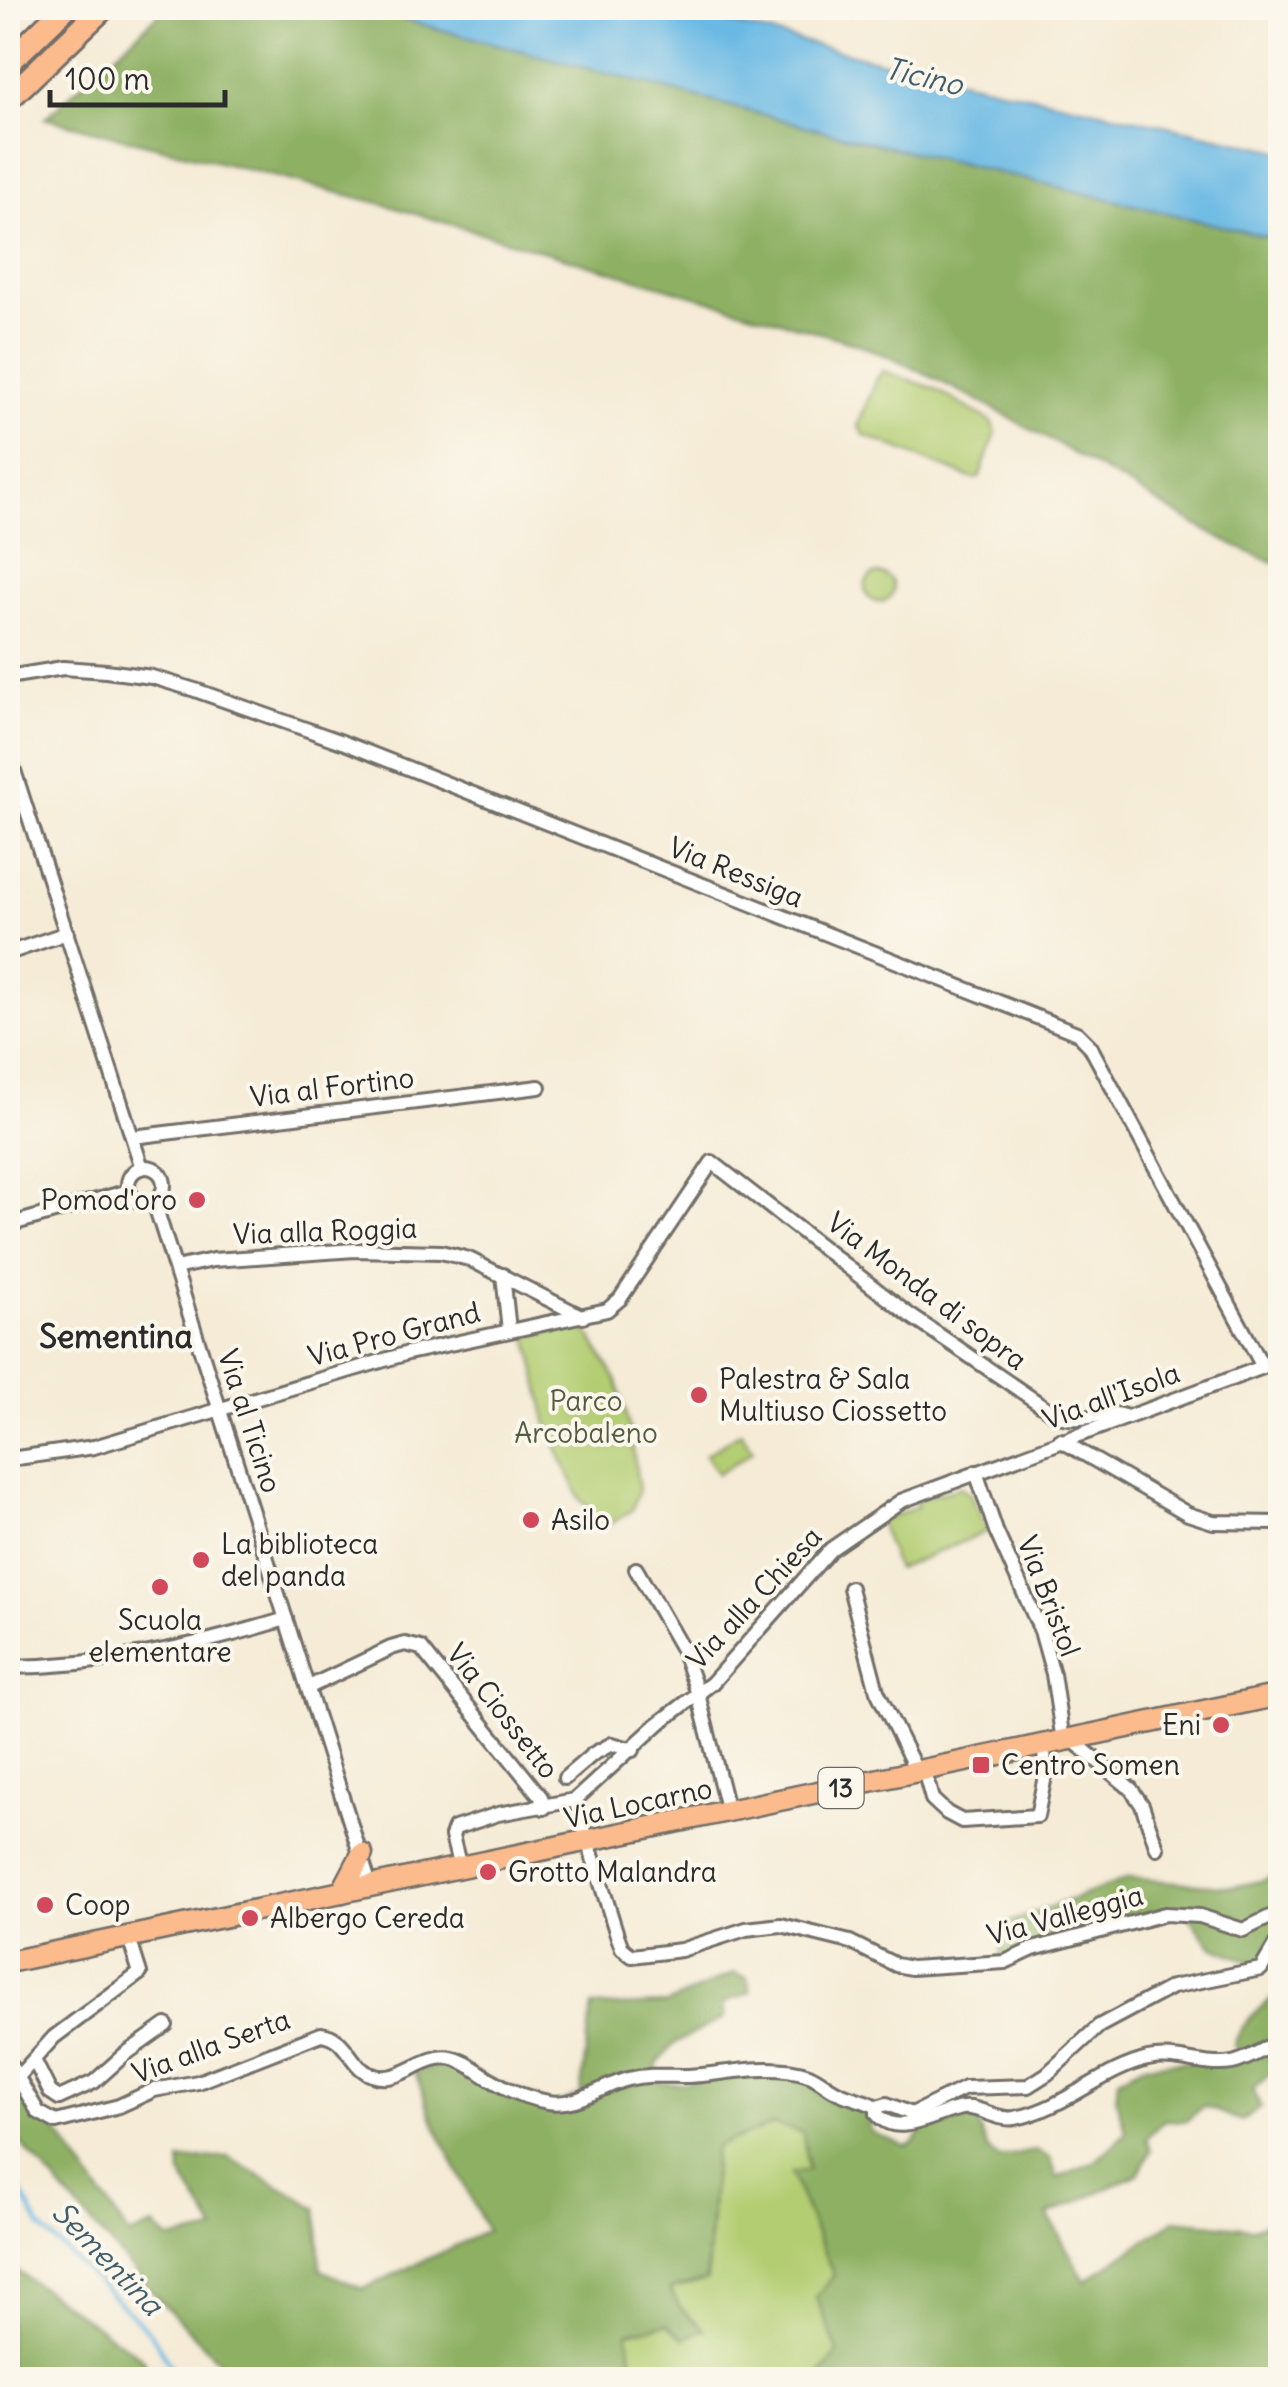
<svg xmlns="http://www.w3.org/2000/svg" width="1288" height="2387" font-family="Delius,sans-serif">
<rect width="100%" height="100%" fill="#fbf7ec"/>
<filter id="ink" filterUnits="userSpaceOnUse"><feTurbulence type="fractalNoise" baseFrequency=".01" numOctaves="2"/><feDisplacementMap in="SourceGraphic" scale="20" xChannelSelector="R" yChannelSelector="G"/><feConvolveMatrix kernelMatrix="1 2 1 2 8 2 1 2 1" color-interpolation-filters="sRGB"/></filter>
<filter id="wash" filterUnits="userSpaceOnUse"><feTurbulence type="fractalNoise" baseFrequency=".0048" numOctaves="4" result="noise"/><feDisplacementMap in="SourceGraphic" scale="40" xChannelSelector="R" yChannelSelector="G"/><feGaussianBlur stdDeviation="2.25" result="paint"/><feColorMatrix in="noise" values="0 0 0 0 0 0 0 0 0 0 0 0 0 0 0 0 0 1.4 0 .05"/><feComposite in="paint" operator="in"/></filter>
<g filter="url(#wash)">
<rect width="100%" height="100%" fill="#f5ebd6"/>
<g fill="#b3cd72" stroke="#6f7c4e" stroke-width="2.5">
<polygon points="883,371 933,388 992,422 996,433 979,478 973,479 864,435 858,425 877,378"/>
<circle cx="879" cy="588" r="14"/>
<polygon points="584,1326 617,1381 631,1435 639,1490 632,1510 606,1527 580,1499 549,1430 528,1336"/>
<polygon points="741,1432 753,1451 718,1474 705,1455"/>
<polygon points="960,1487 969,1492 988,1531 897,1569 879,1522 917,1507 915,1500"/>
<polygon points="774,2124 803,2133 808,2170 791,2174 834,2277 816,2297 838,2352 818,2379 635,2379 627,2332 667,2323 703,2330 680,2308 670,2289 707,2280 715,2147"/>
</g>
<g fill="#8eb064" stroke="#5c6e48" stroke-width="2.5">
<path d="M 160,8 L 360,8 L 836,134 L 1280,240 L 1280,564 C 1227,547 1179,514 1130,486 C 1041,435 954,383 858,344 L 379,203 L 45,118 L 158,15 Z"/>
<polygon points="1280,1870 1280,1954 1268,1965 1258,1965 1213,1947 1182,1909 1000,1958 1005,1924 1129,1878 1232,1887 1265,1880"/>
<path d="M 734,1973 L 747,1978 L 751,1992 L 723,2003 L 725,2017 L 672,2045 L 656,2066 L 660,2083 C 689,2086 716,2076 745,2074 C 790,2070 824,2088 863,2107 L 869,2113 L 871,2132 L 905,2146 C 918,2143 915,2138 923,2129 C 932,2119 960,2111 973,2112 L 987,2148 L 999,2159 L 1036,2150 L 1051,2159 L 1057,2178 L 1095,2162 L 1126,2133 L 1116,2099 L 1118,2078 L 1145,2065 L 1268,2054 L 1279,2066 L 1252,2090 L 1261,2107 L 1242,2121 L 1204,2106 L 1186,2121 L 1164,2120 L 1146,2138 L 1151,2150 L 1138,2174 L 1048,2215 L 1085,2281 L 1175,2220 L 1253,2228 L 1280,2216 L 1280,2379 L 818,2379 L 838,2352 L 816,2297 L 834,2276 L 791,2173 L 808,2170 L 803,2133 L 774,2124 L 715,2147 L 706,2280 L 670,2289 L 680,2308 L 704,2329 L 684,2339 L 667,2324 L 628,2332 L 635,2379 L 237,2379 L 164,2305 L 8,2129 L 8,2061 L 130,2236 L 154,2226 L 170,2240 L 216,2231 L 181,2174 L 180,2161 L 228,2157 L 317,2208 L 321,2270 L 363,2289 L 487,2231 L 435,2125 L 415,2072 L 451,2062 L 552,2106 L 580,2095 L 592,2007 L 667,2004 Z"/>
<path d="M 1280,1993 L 1280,2034 L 1245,2051 L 1234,2047 C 1239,2023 1261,2007 1280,1993 Z"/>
<polygon points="8,2268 14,2269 144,2359 152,2379 8,2379"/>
</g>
<polygon fill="#6ab9e4" stroke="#4a7288" stroke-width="2.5" points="360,8 671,8 907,68 1280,151 1280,240 836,134"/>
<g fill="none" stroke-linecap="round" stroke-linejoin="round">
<polyline stroke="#6ab9e4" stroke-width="4" points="8,2167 40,2227 151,2333 179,2380"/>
</g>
</g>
<g filter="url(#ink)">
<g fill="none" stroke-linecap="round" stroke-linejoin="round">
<g stroke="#726e67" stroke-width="18">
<g id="minor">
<polyline points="8,677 63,668 106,671 152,677 195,690 342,742 1077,1033 1090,1046 1263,1367 901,1501 831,1549 712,1683 658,1724 575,1800 617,1935 622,1948 632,1956 681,1950 746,1929 781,1925 850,1942 896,1965 911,1968 1005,1962 1033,1949 1165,1914 1200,1916 1243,1930 1280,1912"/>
<polyline points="8,752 142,1168"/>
<polyline points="8,953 67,933"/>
<polyline points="133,1137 539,1087"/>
<circle cx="146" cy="1185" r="18"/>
<polyline points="154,1202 370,1885"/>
<polyline points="8,1225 129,1191"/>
<polyline points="175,1268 213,1260 355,1250 441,1252 469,1259 583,1317"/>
<polyline points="503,1275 509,1330"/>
<polyline points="1060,1440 1188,1514 1213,1522 1280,1523"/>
<path d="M 10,1459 L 94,1447 L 408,1353 L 607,1310 L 620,1299 L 712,1162 L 908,1314 L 1056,1415 C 1084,1425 1106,1408 1124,1416"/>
<polyline points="976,1472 996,1531 1041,1631 1053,1674 1063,1741"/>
<polyline points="636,1569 682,1649 698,1694 728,1812"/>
<polyline points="850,1588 877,1691 917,1772"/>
<path d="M 8,1667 C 105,1666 194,1647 286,1619"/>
<polyline points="309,1687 391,1648 405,1644 421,1648 541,1797 544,1808"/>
<polyline points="1071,1739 1131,1789 1142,1805 1157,1848"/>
<polyline points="924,1770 932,1799 947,1813 962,1821 1037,1816 1045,1776 1044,1745"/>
<polyline points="565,1778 593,1754 612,1744 633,1750"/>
<polyline points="460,1868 452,1836 455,1828 498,1814 575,1800"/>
<polyline points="34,2060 50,2092 59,2098 94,2082 124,2055 166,2025"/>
<path d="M 8,2061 L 38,2112 L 56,2122 L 119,2106 L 154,2090 L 198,2082 L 321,2034 C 348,2037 349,2067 372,2075 C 400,2086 424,2052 452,2058 C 467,2061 479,2073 492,2080 C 508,2090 529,2099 548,2102 C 577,2107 601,2086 628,2079 C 649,2074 666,2076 688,2076 C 727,2074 771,2062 809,2075 C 821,2080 830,2090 842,2094 C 854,2099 866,2101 877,2107 L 877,2114 C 898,2140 938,2111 963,2108 C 981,2106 996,2121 1015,2118 C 1064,2109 1101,2070 1148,2059 C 1177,2053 1204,2068 1232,2063 C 1248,2060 1265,2048 1280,2041"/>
<polyline points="18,2077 54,2037 140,1973 129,1938"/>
<polyline points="877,2107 887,2104 912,2114 965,2088 1028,2086 1047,2074 1099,2026 1172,1987 1261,1969 1280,1937"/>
</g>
</g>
<g stroke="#726e67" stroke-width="25">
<g id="primary">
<polyline points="342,1892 362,1854"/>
<polyline points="8,1962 1280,1695"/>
</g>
</g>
<g stroke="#726e67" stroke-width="28">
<g id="motorway">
<polyline points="8,63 65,8"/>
<polyline points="8,99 103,8"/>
</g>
</g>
<use href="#minor" stroke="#fff" stroke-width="12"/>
<use href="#primary" stroke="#fbbb8d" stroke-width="20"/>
<use href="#motorway" stroke="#fbbb8d" stroke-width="22"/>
</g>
</g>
<g fill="#d1495b" stroke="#fbf7ec" stroke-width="4">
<circle cx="197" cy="1200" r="10"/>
<circle cx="699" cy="1395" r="10"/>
<circle cx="531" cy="1520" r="10"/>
<circle cx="201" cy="1560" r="10"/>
<circle cx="160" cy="1587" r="10"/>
<circle cx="1221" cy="1725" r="10"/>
<rect x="971" y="1755" width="20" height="20" rx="5"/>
<circle cx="488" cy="1872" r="10"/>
<circle cx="45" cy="1905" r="10"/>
<circle cx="250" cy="1918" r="10"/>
</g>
<g text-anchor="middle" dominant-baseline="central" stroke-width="8" stroke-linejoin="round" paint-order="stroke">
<rect fill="#fbf7ec" stroke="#696865" stroke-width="2.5" x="818.5" y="1768" width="45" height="40" rx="8"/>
<g font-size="25" font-weight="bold" fill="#2b2b2b">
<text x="841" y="1788">13</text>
</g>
<g font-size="28" fill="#2b2b2b" stroke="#fbf7ec">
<text transform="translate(736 872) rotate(22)">Via Ressiga</text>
<text transform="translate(332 1087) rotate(-7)">Via al Fortino</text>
<text transform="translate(325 1231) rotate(-2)">Via alla Roggia</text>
<text transform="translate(927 1291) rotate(37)">Via Monda di sopra</text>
<text transform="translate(394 1334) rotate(-15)">Via Pro Grand</text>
<text transform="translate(1111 1396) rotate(-20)">Via all'Isola</text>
<text transform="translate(250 1421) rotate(72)">Via al Ticino</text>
<text transform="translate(1049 1596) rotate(69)">Via Bristol</text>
<text transform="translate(754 1598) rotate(-47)">Via alla Chiesa</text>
<text transform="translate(503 1711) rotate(52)">Via Ciossetto</text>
<text transform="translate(638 1803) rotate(-12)">Via Locarno</text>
<text transform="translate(1065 1915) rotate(-15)">Via Valleggia</text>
<text transform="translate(211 2046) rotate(-20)">Via alla Serta</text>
</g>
<g font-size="28" fill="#2b2b2b" stroke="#fbf7ec" text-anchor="start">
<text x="177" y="1200" text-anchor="end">Pomod'oro</text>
<text x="719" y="1379">Palestra &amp; Sala<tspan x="719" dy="32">Multiuso Ciossetto</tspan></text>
<text x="551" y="1520">Asilo</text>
<text x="221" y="1544">La biblioteca<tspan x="221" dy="32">del panda</tspan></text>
<text x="160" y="1620" text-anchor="middle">Scuola<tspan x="160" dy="32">elementare</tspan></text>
<text x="1201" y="1725" text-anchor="end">Eni</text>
<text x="1001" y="1765">Centro Somen</text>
<text x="508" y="1872">Grotto Malandra</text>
<text x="65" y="1905">Coop</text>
<text x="270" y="1918">Albergo Cereda</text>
</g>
<g font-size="28" fill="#545c40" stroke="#fbf7ec">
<text x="586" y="1401">Parco<tspan x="586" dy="32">Arcobaleno</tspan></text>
</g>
<g font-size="30" font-style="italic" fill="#415d6c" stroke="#fbf7ec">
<text transform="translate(924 76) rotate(13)">Ticino</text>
<text transform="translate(108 2258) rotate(46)">Sementina</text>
</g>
<g font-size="32" font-weight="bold" fill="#2b2b2b" stroke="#fbf7ec">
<text x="116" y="1336">Sementina</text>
</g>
</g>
<rect width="1288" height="2387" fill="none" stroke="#fbf7ec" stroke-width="40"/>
<path d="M50 90v15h175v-15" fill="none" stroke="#2b2b2b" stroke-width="5"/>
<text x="65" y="90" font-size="30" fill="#2b2b2b" stroke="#fbf7ec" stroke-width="8" paint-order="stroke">100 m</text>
</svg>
